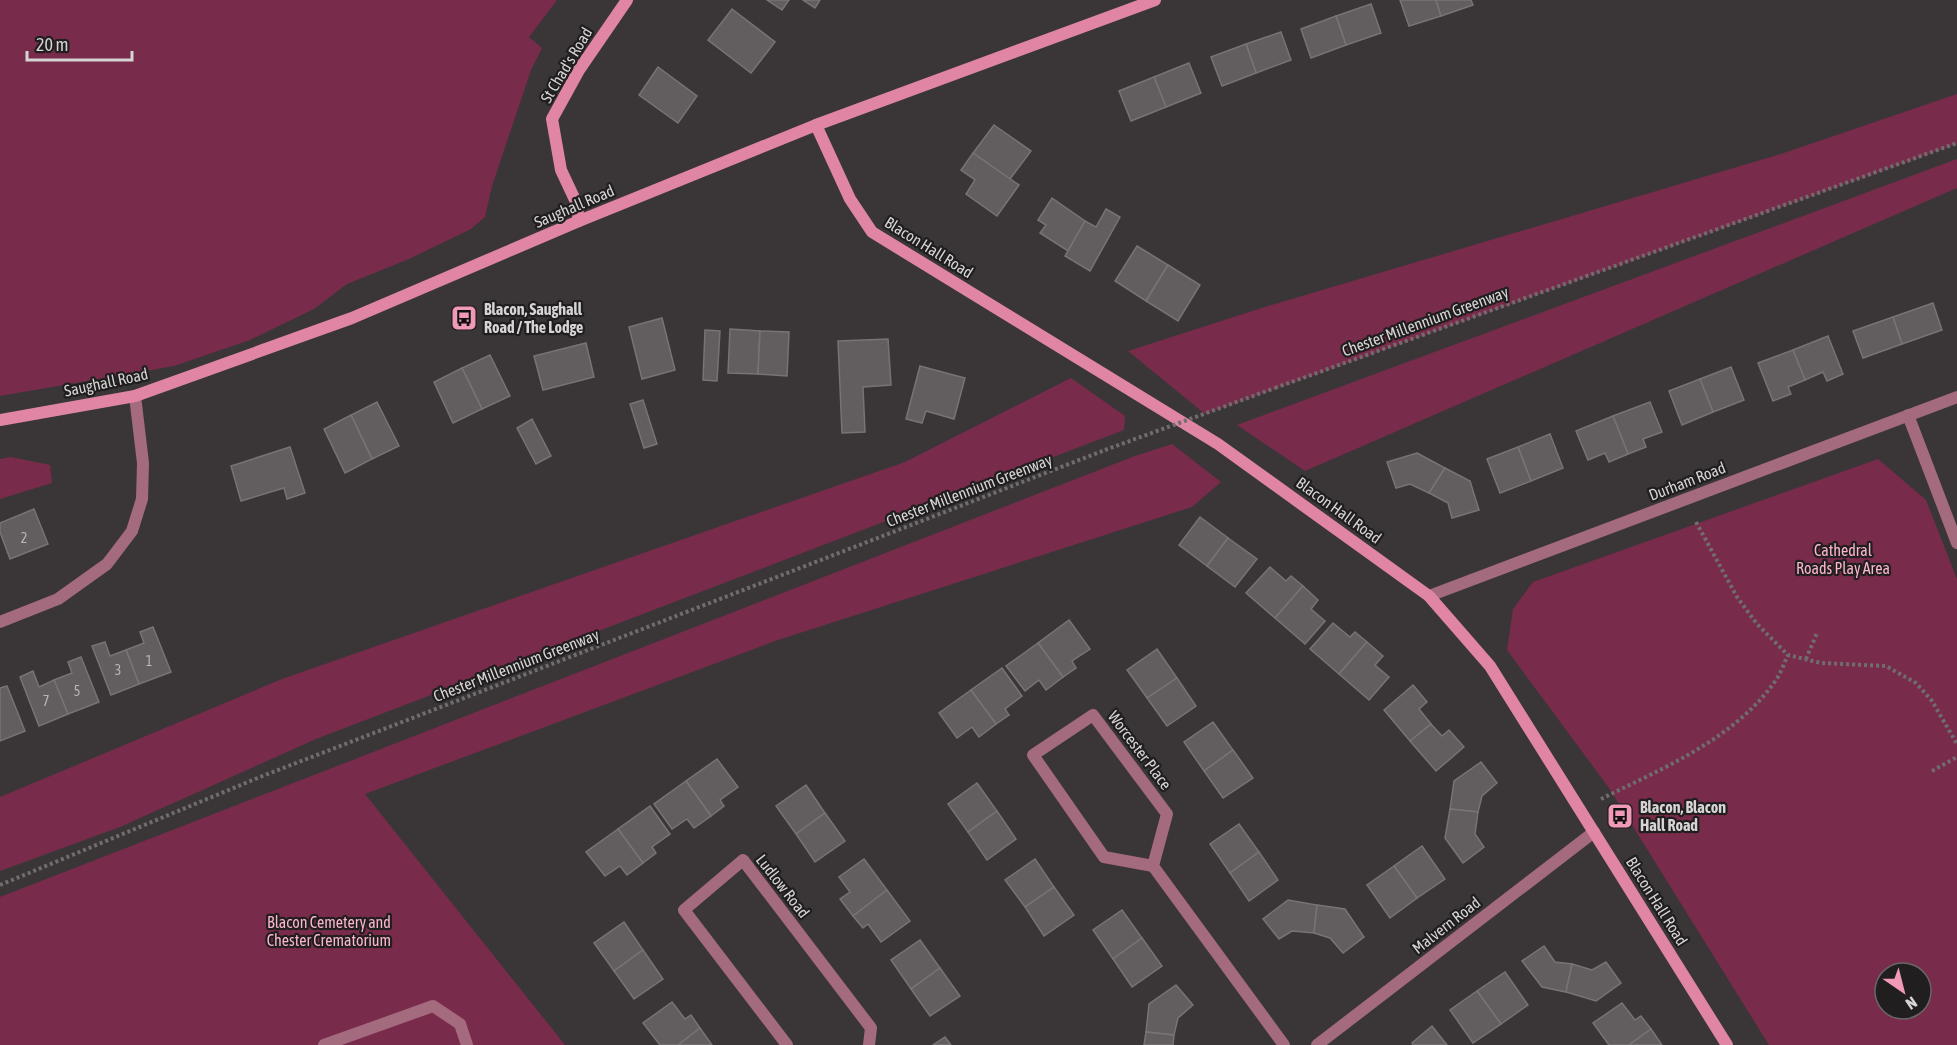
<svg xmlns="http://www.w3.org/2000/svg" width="1957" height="1045" font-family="'Asap Condensed',sans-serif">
<rect width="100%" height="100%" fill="#3a3637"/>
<g fill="#792b4b" fill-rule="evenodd">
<polygon points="0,0 557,0 529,37 542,48 531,70 492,186 485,217 471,229 409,259 347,284 314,309 250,340 174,366 0,396"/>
<polygon points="1957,94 1957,144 1205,414 1128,351 1268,306 1781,154"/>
<polygon points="1957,159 1957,188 1305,471 1237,425"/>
<polygon points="1071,378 1125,416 1124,430 316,739 120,827 0,871 0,797 282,679 905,462"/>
<polygon points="1172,444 1221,482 1192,507 778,640 365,794 565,1045 0,1045 0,897 1135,456"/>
<polygon points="11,457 50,465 52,483 0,499 0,459"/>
<path d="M 1878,459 L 1926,500 L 1957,579 L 1957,1045 L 1769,1045 L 1609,788 L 1507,650 L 1513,609 L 1533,582 ZM 1885,973 L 1921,973 L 1921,1009 L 1885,1009 Z"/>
</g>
<g fill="#625d5e" stroke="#787374" stroke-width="1.5">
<polygon points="767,0 789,0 782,10"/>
<polygon points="803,0 820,0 815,8"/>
<polygon points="1400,0 1436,0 1441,16 1409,26"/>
<polygon points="1436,0 1471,0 1473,5 1441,16"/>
<polygon points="1371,4 1381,33 1346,45 1336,16"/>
<polygon points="732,9 775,42 751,73 708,40"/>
<polygon points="1336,16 1346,45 1311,58 1301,29"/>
<polygon points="1281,32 1291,60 1256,73 1246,44"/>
<polygon points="1246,44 1256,73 1222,86 1211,57"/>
<polygon points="1189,63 1201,93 1166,107 1154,77"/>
<polygon points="658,67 697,96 678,123 639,95"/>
<polygon points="1154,77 1166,107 1131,121 1119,91"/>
<polygon points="994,125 1031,151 1010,179 973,153"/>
<polygon points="973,153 1019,185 997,216 966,194 975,180 961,170"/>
<polygon points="1052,198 1085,221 1068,251 1040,233 1046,225 1038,220"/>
<polygon points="1106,209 1120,217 1090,271 1065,256 1085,221 1096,227"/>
<polygon points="1137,246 1168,265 1146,301 1115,281"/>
<polygon points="1168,265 1200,285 1178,321 1146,301"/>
<polygon points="1933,303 1942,330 1902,344 1893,317"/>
<polygon points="1893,317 1902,344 1863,358 1853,331"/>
<polygon points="662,318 675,370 642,379 629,327"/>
<polygon points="730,329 760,331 758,374 728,373"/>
<polygon points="705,330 720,331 717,381 703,380"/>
<polygon points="760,331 789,332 787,376 758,374"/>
<polygon points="1828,336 1843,374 1827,381 1823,372 1805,380 1793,350"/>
<polygon points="888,339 891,385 863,387 865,432 842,433 838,341"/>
<polygon points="586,343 594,377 543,390 534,356"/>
<polygon points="1793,350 1805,380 1788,387 1791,394 1773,401 1758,363"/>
<polygon points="490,355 510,396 482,409 462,368"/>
<polygon points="920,366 965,378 954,419 926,411 922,423 906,419"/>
<polygon points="1731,367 1744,400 1713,412 1700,379"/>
<polygon points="462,368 482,409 453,423 434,382"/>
<polygon points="1700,379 1713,412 1682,425 1669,391"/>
<polygon points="643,400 657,444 644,448 630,404"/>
<polygon points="377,402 399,446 372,459 351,415"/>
<polygon points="1650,402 1662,432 1643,439 1646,447 1628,454 1613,416"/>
<polygon points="351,415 372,459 345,473 324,429"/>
<polygon points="1613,416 1628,454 1609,462 1605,453 1588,460 1576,431"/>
<polygon points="532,419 551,456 536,464 517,428"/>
<polygon points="1550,434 1563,468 1531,481 1518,447"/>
<polygon points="290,447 305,493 287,499 284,488 241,501 231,466"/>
<polygon points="1518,447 1531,481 1500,493 1487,459"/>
<polygon points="1417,453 1445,468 1429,493 1410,484 1396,488 1387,462"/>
<polygon points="1445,468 1470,481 1479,510 1452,518 1448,503 1429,493"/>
<polygon points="34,509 48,544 10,559 0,532 0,523"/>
<polygon points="1200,517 1228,538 1207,566 1179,545"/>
<polygon points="1228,538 1257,559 1235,587 1207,566"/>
<polygon points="1270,567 1286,581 1291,576 1303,586 1275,618 1246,593"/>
<polygon points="1303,586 1318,600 1311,609 1325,621 1305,644 1275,618"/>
<polygon points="1069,620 1090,649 1072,661 1076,668 1063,677 1038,643"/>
<polygon points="1333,623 1350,637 1355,632 1367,642 1339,674 1310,649"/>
<polygon points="153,627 171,672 139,684 126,650 144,643 140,632"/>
<polygon points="105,642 110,656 126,650 139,684 111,695 92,646"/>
<polygon points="1367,642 1383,656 1375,665 1389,677 1369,700 1339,674"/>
<polygon points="1038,643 1063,677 1046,690 1039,680 1025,691 1006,666"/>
<polygon points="1157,649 1177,678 1147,698 1127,670"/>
<polygon points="81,657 99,702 68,714 54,680 72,673 68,662"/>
<polygon points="1002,668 1022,696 1005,709 1009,715 996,724 971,690"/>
<polygon points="33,671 39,687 54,680 68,714 39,726 20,677"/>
<polygon points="1177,678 1196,706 1167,726 1147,698"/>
<polygon points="1413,685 1427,702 1419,709 1431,724 1410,741 1384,710"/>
<polygon points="7,686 25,731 0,741 0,688"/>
<polygon points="971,690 996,724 979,737 972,727 957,738 939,713"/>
<polygon points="1213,722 1233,750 1204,771 1184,742"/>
<polygon points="1431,724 1442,736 1449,730 1464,747 1436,771 1410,741"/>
<polygon points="1233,750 1253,778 1223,798 1204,771"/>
<polygon points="717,759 738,787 720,800 724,806 711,816 686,781"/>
<polygon points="1481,762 1497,783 1482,796 1478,812 1450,809 1454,781"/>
<polygon points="686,781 711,816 694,828 687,819 672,829 654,804"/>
<polygon points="977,783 997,811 968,832 948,804"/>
<polygon points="806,785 825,813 796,834 776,806"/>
<polygon points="650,806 670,834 652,847 656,853 643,863 618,829"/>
<polygon points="1450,809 1478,812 1475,834 1484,847 1463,863 1445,838"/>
<polygon points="997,811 1016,839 987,860 968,832"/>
<polygon points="825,813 845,841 815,862 796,834"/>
<polygon points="1239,824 1259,852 1230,873 1210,844"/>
<polygon points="618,829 643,863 627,875 620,866 605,876 586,852"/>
<polygon points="1422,846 1445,879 1417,898 1394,866"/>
<polygon points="1259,852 1278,880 1249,901 1230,873"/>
<polygon points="864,859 887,890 853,916 840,899 850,892 839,877"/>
<polygon points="1035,859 1054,887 1025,907 1005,880"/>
<polygon points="1394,866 1417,898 1390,918 1367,885"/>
<polygon points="1054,887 1074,915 1044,936 1025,907"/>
<polygon points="887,890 910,921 881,942 868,924 863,928 853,916"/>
<polygon points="1288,900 1317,905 1314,933 1292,931 1279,939 1263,919"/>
<polygon points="1317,905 1345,909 1364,937 1343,953 1330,938 1314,933"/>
<polygon points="1122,910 1142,938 1113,959 1093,930"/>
<polygon points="624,922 643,950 614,971 594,943"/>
<polygon points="1142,938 1162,966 1132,987 1113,959"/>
<polygon points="920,940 940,968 911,989 891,960"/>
<polygon points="1544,946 1555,962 1572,964 1566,992 1542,987 1522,961"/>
<polygon points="643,950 663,979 634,999 614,971"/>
<polygon points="1606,962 1621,983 1596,1001 1566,992 1572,964 1592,970"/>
<polygon points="940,968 960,996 930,1016 911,989"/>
<polygon points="1505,972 1528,1005 1501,1024 1477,991"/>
<polygon points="1176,985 1193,1005 1178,1018 1174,1035 1146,1032 1149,1004"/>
<polygon points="1477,991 1501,1024 1473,1043 1450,1010"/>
<polygon points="672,1002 685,1019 691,1015 700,1028 678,1045 660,1045 643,1023"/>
<polygon points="1622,1003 1635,1020 1641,1016 1651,1029 1629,1045 1609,1045 1593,1023"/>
<polygon points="1432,1026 1447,1045 1413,1045 1412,1043"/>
<polygon points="700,1028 712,1045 678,1045"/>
<polygon points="1651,1029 1662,1045 1629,1045"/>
<polygon points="1146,1032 1174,1035 1173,1045 1144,1045"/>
<polygon points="945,1037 951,1045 933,1045"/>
</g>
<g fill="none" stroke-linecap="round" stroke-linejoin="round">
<g stroke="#706d6e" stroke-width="4" stroke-dasharray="3 3" stroke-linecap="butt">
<polyline points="1275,388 1957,143"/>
<polyline points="1696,522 1737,597 1757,624 1788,655 1821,663 1886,666 1916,683 1932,701 1957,744"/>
<polyline points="1806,659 1817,633"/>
<polyline points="1932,771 1957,757"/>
<path d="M 1601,799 C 1663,768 1735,739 1776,680 C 1781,673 1784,663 1788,655"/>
<polyline points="0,885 260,777 1105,450"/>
</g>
<polyline stroke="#a46a7e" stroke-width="12" points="324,1045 433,1006 460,1024 467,1045"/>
<g stroke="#a46a7e" stroke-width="12">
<polyline points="1908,415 1957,543"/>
<polyline points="1429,596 1957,397"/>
<polyline points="0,622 58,599 107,564 132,531 142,499 143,463 135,396"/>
<polyline points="1153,866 1167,814 1093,715 1033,755 1104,857 1153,866 1284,1045"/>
<polyline points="787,1045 684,910 743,860 871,1028 869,1045"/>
<polyline points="1317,1045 1594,832"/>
</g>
<g stroke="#e185a5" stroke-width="12">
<polyline points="816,125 850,199 872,232 1218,444 1429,596 1490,666 1727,1045"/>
<polyline points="579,221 576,202 561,170 552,119 579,70 627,0"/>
<polyline points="0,420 135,396 352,318 579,221 816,125 1155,0"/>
</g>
<polyline stroke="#706d6e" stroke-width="4" stroke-dasharray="3 3" stroke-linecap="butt" points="1105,450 1275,388"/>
</g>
<defs>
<g id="bus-square" transform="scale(1.35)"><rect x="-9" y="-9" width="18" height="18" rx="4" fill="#f09ab7" stroke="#201e1e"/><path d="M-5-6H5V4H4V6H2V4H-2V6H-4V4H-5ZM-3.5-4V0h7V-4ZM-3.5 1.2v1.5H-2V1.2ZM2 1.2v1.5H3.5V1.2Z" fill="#111"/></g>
</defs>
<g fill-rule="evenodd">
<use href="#bus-square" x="464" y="318"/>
<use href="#bus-square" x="1620" y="816"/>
</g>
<g text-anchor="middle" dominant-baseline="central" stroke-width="4.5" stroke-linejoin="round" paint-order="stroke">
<g font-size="14" fill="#b9b6b6">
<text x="24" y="538">2</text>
<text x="149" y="661">1</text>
<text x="118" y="670">3</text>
<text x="77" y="691">5</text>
<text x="46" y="701">7</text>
</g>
<g font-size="16" fill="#d6d4d4" stroke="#201e1e">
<text transform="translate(566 65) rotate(-59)">St Chad's Road</text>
<text transform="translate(574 206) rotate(-23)">Saughall Road</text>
<text transform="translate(929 247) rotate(32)">Blacon Hall Road</text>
<text transform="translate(1425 321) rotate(-20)">Chester Millennium Greenway</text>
<text transform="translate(106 382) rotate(-12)">Saughall Road</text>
<text transform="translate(1687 481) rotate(-21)">Durham Road</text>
<text transform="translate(969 490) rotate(-21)">Chester Millennium Greenway</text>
<text transform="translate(1339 510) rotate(36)">Blacon Hall Road</text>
<text transform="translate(516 665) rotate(-21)">Chester Millennium Greenway</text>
<text transform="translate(1140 750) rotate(53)">Worcester Place</text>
<text transform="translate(783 886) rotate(52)">Ludlow Road</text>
<text transform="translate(1657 901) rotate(58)">Blacon Hall Road</text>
<text transform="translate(1446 925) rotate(-38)">Malvern Road</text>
</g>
<g font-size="16" font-weight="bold" fill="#d6d4d4" stroke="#201e1e" text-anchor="start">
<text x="484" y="309">Blacon, Saughall<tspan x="484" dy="18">Road / The Lodge</tspan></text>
<text x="1640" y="807">Blacon, Blacon<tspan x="1640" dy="18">Hall Road</tspan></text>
</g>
<g font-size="16" fill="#fbb5cc" stroke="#201e1e">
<text x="1843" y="550">Cathedral<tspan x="1843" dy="18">Roads Play Area</tspan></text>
<text x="329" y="922">Blacon Cemetery and<tspan x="329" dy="18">Chester Crematorium</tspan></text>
</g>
</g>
<g transform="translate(1903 991) rotate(145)"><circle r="28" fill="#201e1e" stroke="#696767" stroke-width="1.5"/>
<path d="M0-4.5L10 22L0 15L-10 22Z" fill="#f09ab7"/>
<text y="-9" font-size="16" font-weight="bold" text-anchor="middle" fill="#d6d4d4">N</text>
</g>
<path d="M27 51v9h105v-9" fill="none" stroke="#d6d4d4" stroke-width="3"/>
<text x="36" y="51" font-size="18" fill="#d6d4d4" stroke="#201e1e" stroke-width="4.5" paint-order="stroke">20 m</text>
</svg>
